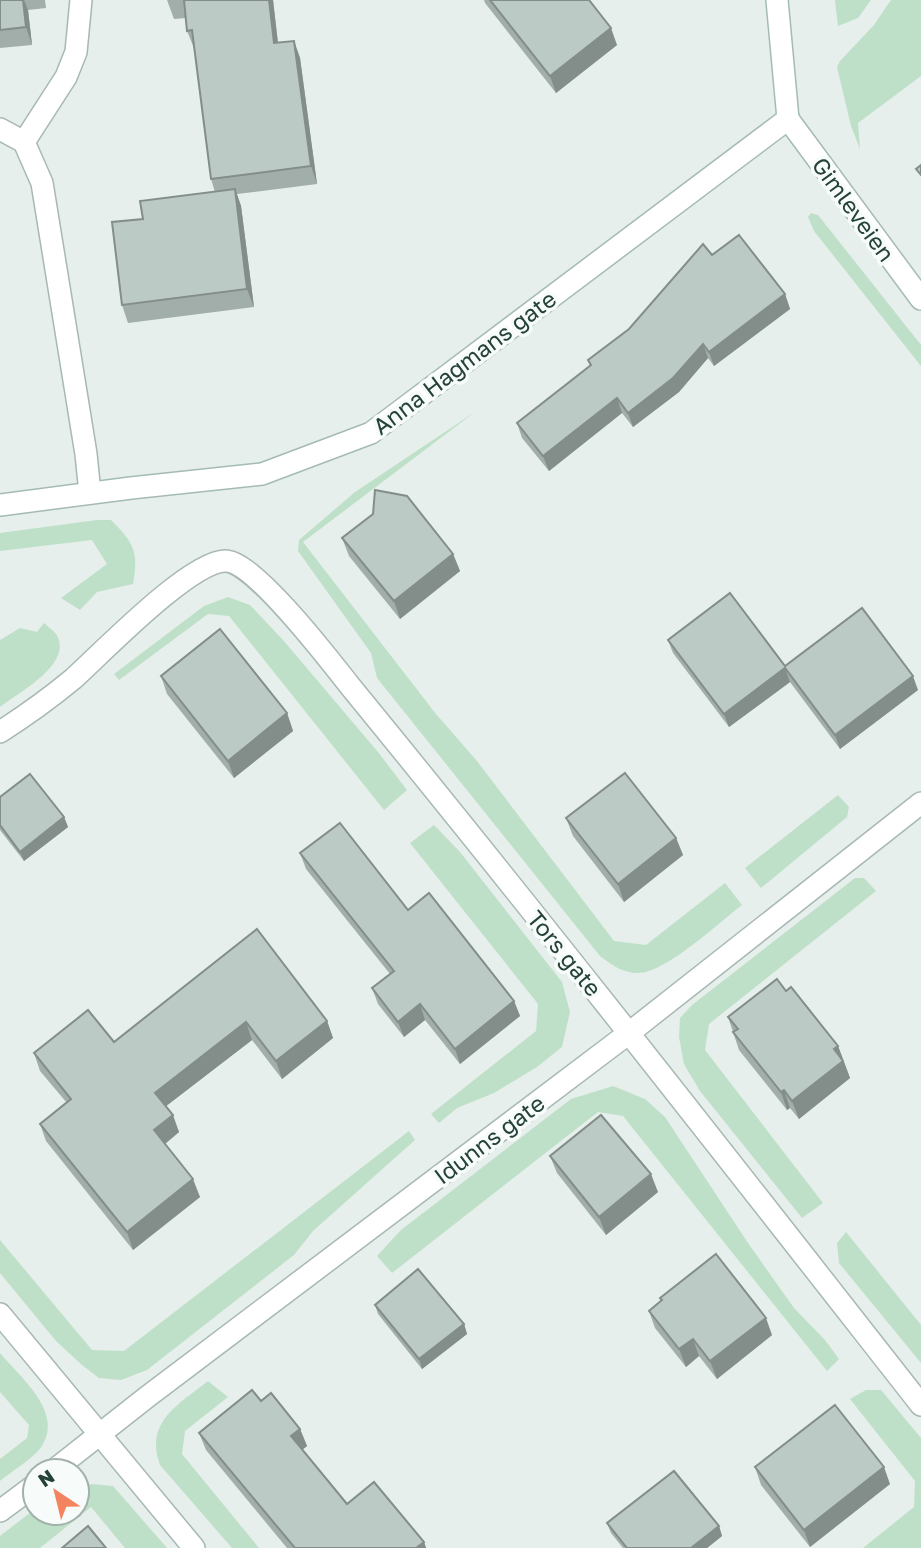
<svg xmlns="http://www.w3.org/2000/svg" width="921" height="1548" font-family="'Golos Text',sans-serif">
<rect width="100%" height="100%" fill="#e6efeb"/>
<g fill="#bfe0c8">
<polygon points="835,0 871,0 858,18 838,26"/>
<polygon points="891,0 921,0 921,76 858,123 860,149 851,126 837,67 840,61 874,25"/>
<polygon points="811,213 818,215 921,345 921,366 814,231 808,217"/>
<path d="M 475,412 L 303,542 L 436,714 L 477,761 L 614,941 L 646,945 L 725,883 L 742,905 C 720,922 664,974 638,973 C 622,973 612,965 600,956 L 377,678 L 371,653 L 298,551 L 299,540 L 355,492 Z"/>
<path d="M 97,520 L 111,520 C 134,543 139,552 133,584 L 97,592 L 80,610 L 61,598 L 107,564 L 92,540 L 0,551 L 0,533 Z"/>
<polygon points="228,597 250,605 283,640 378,752 407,790 384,810 229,616 208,614 119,680 114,674 204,606"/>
<path d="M 44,623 C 47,626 53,630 56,634 C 75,663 18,693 0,707 L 0,640 L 20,628 L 37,632 Z"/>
<polygon points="838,795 849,807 847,817 761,888 745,868"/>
<polygon points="434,825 460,852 562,982 570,1012 562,1047 537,1067 494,1093 457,1108 439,1123 431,1114 536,1031 538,1004 410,843"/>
<polygon points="855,878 864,878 876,891 709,1024 705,1050 823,1203 802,1218 700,1091 684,1064 679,1037 680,1018 692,1005"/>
<polygon points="613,1086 645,1099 665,1117 748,1243 794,1308 825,1340 839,1359 827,1371 623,1116 598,1112 392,1273 377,1256 401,1230 571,1099"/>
<polygon points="409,1131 415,1140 313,1231 294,1255 147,1370 121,1380 99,1378 82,1365 56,1341 0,1273 0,1240 92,1350 124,1351"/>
<polygon points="846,1232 921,1325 921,1363 839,1263 837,1243"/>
<path d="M 0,1353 C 20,1377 64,1412 42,1446 C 35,1457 11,1472 0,1481 L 0,1459 L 27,1438 L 29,1425 L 0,1392 Z"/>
<path d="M 208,1381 L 228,1397 L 185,1431 L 182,1454 L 259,1548 L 232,1548 L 160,1465 C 144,1422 179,1404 208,1381 Z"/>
<polygon points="866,1390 881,1390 921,1438 921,1548 863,1548 914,1507 915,1481 850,1399"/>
<polygon points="92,1484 113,1486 167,1548 125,1548 91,1507 40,1548 0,1548 0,1536 35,1509 35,1513 77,1513 77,1487"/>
</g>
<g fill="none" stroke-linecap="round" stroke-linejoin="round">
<g stroke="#a8b8b2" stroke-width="24">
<g id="street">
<polyline points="0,129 24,142 42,183 86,454 90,493"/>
<polyline points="24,142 66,77 76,52 81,0"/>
<path d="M 0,732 C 25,716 50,698 73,679 C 102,653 189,562 225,561 C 253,560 331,662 350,686 C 544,923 732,1164 921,1405"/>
<polyline points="0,1314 194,1548"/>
<polyline points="53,1471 147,1397 629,1033 921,803"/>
<polyline points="0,1511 35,1485"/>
</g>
</g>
<g stroke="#a4bbb3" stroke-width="24">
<g id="secondary">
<polyline points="777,0 788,119"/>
<polyline points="788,119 921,299"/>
<polyline points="0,505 131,488 262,474 371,433 788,119"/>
</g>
</g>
<use href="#street" stroke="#fff" stroke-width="21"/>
<use href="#secondary" stroke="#fff" stroke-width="21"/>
</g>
<g fill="#a1aea9">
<polygon points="0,0 45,0 46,8 28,10 32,45 0,48"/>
<polygon points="167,0 273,0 278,43 294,41 300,58 317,184 237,194 241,206 254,307 128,323 122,305 143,219 215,192 211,179 194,48 187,31 186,18 174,19"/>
<polygon points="484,0 589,0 617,45 556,93 485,3"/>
<polygon points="712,255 785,294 790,309 714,366 708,358 679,392 633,427 622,413 549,471 522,438 517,423 590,366 588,360 629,329"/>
<polygon points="342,538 453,554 460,571 400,619 349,556"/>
<polygon points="668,640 785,666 918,690 840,749 790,682 729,727 673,653"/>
<polygon points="161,676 287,713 293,731 234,778 167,694"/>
<polygon points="0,797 64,817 68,827 24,861 0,830"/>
<polygon points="566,818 676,838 683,855 624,902 573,836"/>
<polygon points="300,853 408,910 514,1001 520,1016 460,1064 425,1020 404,1037 378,1004 372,988 390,974 306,869"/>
<polygon points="257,929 327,1021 333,1038 282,1079 252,1040 166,1106 179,1132 165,1144 200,1197 133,1250 46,1141 40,1124 67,1103 40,1071 34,1053 114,1042"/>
<polygon points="786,991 838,1046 850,1078 799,1119 790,1108 787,1110 739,1050 728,1017"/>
<polygon points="550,1156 658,1192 606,1235 557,1173"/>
<polygon points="660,1298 772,1335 717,1379 699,1356 686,1367 655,1328 649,1311 661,1301"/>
<polygon points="375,1305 464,1324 467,1334 422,1369 378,1314"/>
<polygon points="261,1401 300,1429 307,1446 302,1450 347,1504 424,1542 426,1548 287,1548 206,1450 199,1433"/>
<polygon points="755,1467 890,1484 810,1547 761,1485"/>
<polygon points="607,1523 719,1526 722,1536 707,1548 623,1548 611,1533"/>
</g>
<g fill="#838d89">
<polygon points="23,0 24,0 28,10 32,45 26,27"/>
<polygon points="269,0 273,0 280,61 274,43"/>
<polygon points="611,28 617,45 556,93 550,76"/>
<polygon points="294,41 300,58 317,184 311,166"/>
<polygon points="235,189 241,206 254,307 247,289"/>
<polygon points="785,294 790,309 714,366 709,352"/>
<polygon points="703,344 708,358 679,392 633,427 628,413"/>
<polygon points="617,398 622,413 549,471 543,456"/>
<polygon points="453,554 460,571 400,619 394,601"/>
<polygon points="785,668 790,682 729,727 724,714"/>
<polygon points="913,676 918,690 840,749 835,735"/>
<polygon points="287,713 293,731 234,778 228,761"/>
<polygon points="64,817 68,827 24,861 20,852"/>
<polygon points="676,838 683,855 624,902 618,884"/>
<polygon points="514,1001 520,1016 460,1064 455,1049"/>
<polygon points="420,1004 425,1020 404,1037 398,1022"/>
<polygon points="327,1021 333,1038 282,1079 276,1061"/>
<polygon points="246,1022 252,1040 161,1110 155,1093"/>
<polygon points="838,1046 850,1078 799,1119 792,1101 834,1049"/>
<polygon points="784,1090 790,1108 787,1110 781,1092"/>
<polygon points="173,1115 179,1132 160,1148 154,1130"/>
<polygon points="651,1174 658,1192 606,1235 599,1217"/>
<polygon points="193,1179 200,1197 133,1250 127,1232"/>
<polygon points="766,1318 772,1335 717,1379 710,1361"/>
<polygon points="464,1324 467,1334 422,1369 419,1359"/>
<polygon points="693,1339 699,1356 686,1367 679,1349"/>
<polygon points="300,1429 307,1446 297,1454 291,1436"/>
<polygon points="884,1467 890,1484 810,1547 804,1530"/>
<polygon points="719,1526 722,1536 707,1548 691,1548"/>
<polygon points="424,1542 426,1548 416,1548"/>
</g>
<g fill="#bbcac4" stroke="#838d89" stroke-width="2">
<polygon points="0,0 23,0 26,27 0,30"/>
<polygon points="184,0 269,0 274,43 294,41 311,166 211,179 192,30 187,31"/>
<polygon points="490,0 589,0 611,28 550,76"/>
<polygon points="921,165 921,175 916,169"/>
<polygon points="235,189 247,289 122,305 112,222 143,219 140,201"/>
<polygon points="739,235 785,294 709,352 703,344 673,378 628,413 617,398 543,456 517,423 591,365 588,360 629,329 703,244 712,255"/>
<polygon points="375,490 407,496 453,554 394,601 342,538 373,514"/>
<polygon points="730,593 785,666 862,608 913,676 835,735 785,668 724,714 668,640"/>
<polygon points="220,629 287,713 228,761 161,676"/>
<polygon points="625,773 676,838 618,884 566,818"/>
<polygon points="30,774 64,817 20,852 0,825 0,797"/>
<polygon points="340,823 408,910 429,893 514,1001 455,1049 420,1004 398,1022 372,988 394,971 300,853"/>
<polygon points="257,929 327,1021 276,1061 246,1022 155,1093 173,1115 154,1130 193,1179 127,1232 40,1124 71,1099 34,1053 88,1010 114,1042"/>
<polygon points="777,979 786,991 791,987 838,1046 834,1049 843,1061 792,1101 784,1090 781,1092 733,1032 738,1029 728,1017"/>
<polygon points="601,1115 651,1174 599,1217 550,1156"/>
<polygon points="716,1254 766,1318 710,1361 693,1339 679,1349 649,1311 662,1300 660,1298"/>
<polygon points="418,1269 464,1324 419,1359 375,1305"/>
<polygon points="252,1390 261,1401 271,1393 300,1429 291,1436 347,1504 374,1482 424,1542 416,1548 295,1548 199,1433"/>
<polygon points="835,1405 884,1467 804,1530 755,1467"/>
<polygon points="674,1471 719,1526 691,1548 627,1548 607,1523"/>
<polygon points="88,1526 106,1548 62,1548"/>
</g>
<g text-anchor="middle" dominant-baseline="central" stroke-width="7" stroke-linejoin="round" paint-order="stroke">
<g font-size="23" fill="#24423a" stroke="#f7fbf9">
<text transform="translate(854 209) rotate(54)">Gimleveien</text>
<text transform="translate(464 362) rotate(-37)">Anna Hagmans gate</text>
<text transform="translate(565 953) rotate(51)">Tors gate</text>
<text transform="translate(489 1139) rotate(-37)">Idunns gate</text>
</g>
</g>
<g transform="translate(56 1492) rotate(325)"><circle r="33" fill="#f7fbf9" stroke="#a3b1ad" stroke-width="2"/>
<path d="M0-5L12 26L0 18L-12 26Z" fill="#f4845f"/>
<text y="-10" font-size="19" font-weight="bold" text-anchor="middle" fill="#24423a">N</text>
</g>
</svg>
